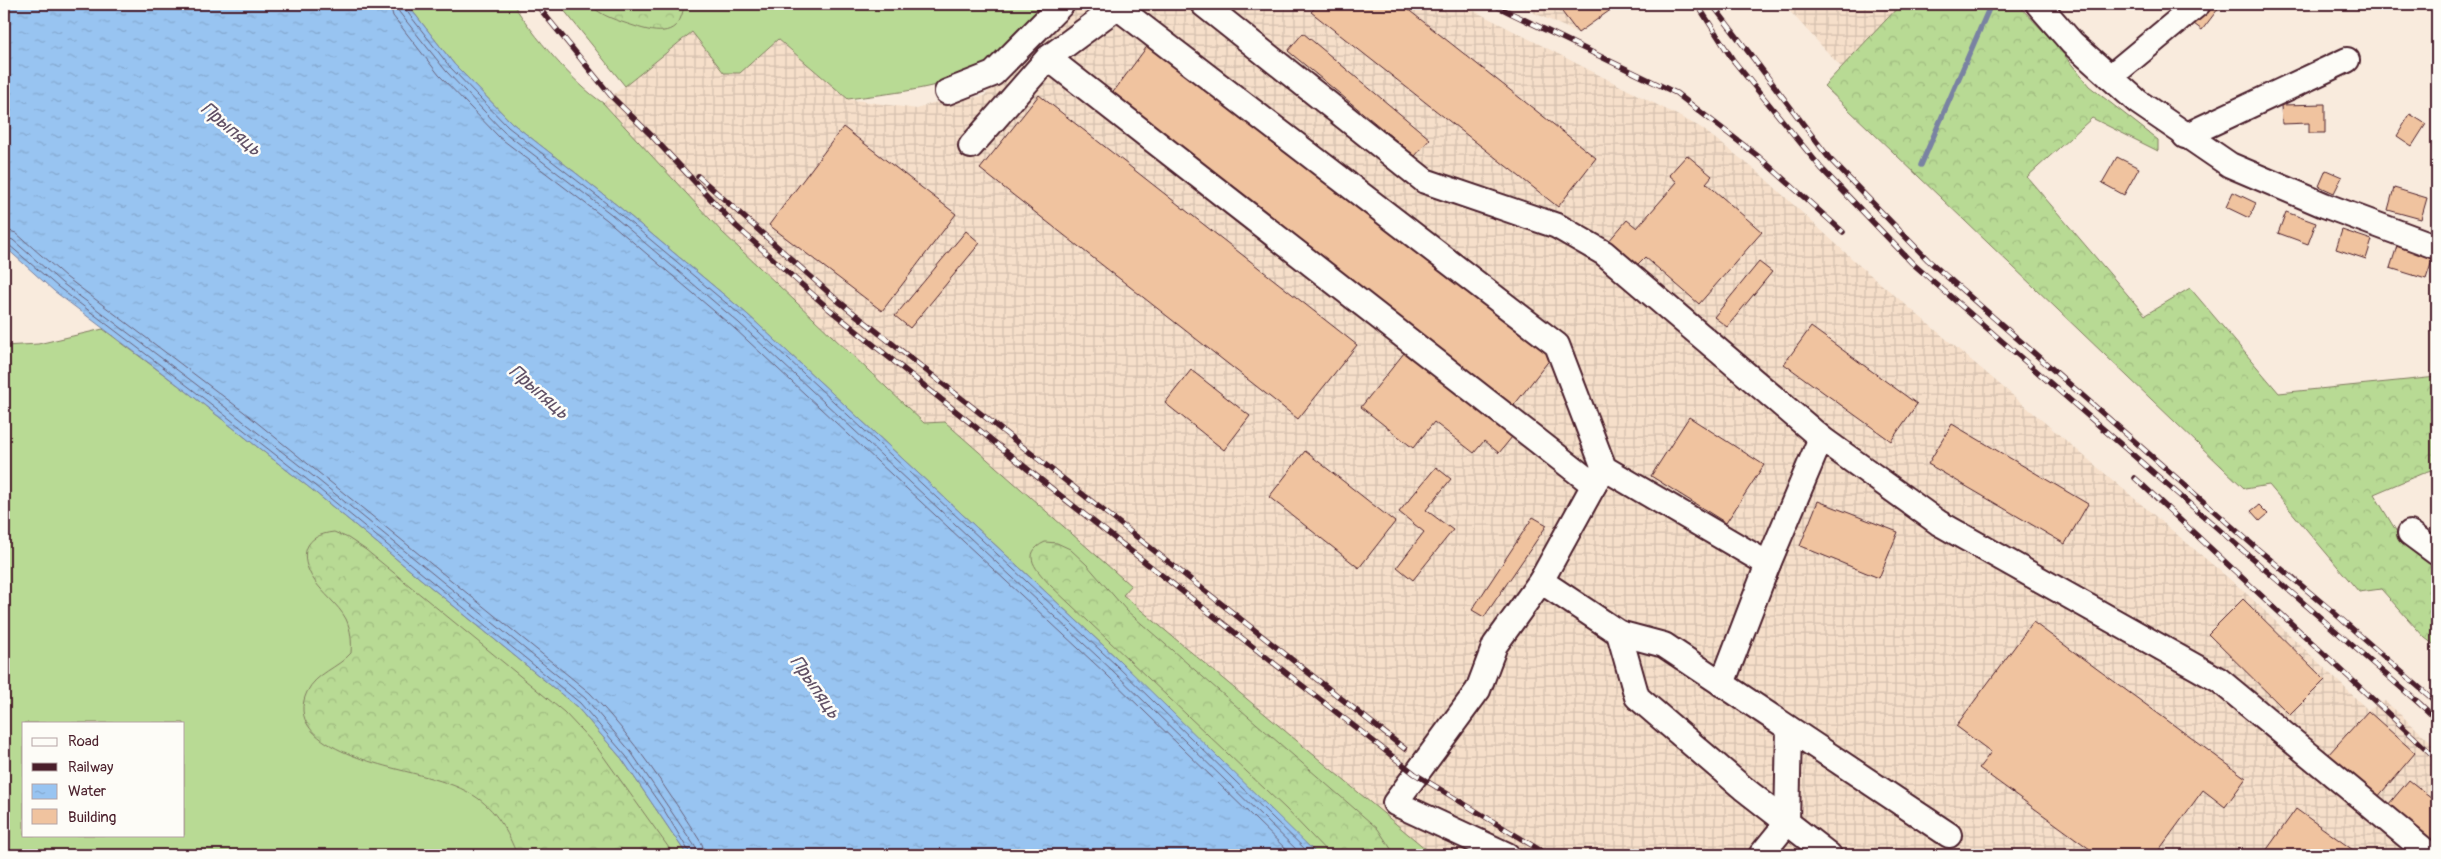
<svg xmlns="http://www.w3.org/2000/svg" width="2441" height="859" font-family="Pangolin,sans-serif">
<defs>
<pattern id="industrial-grid" width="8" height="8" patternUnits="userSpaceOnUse" patternTransform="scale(1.25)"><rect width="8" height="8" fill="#f6dfca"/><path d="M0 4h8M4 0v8" fill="none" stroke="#d4bfae"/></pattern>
<pattern id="forest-crowns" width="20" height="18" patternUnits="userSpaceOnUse" patternTransform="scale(1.25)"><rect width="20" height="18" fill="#b8da94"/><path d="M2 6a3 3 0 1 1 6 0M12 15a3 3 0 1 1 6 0" fill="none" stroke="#a0bb80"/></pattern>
<pattern id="water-ripples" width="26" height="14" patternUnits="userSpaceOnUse" patternTransform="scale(1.25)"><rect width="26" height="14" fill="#98c4f1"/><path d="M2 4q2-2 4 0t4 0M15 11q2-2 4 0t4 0" fill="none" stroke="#84a8cf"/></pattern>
</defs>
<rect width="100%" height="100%" fill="#f9ebdd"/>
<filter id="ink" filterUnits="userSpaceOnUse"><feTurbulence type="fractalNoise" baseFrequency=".02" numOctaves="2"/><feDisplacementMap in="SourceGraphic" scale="10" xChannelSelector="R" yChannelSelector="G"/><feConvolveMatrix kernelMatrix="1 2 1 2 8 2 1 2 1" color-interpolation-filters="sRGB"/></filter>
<g filter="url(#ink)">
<g fill="url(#industrial-grid)">
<polygon points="1076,4 1461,4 1700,127 1758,172 1860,266 2246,593 2368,710 2385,701 2437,747 2437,855 1433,855 1222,686 1123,595 1130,586 945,422 924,423 722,232 603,103 692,32 740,73 778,39 848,99 917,109 932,103 984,96"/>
<polygon points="1515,4 1619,4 1578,33"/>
<polygon points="1783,4 1901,4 1842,68"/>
</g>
<g fill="#b8da94" stroke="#817c60" fill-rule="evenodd">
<path d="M 407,4 L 513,4 C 533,35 573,83 603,103 L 722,232 L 924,423 L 945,422 L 1131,586 L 1123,595 L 1433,855 L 1220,855 L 1120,661 L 747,314 L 618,206 L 512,123 L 454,64 Z"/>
<path d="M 559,4 L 1050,4 C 1030,23 999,59 975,71 C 936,90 891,93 848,99 L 778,39 L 740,73 L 724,73 L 692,32 L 625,86 Z"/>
<path d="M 103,329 L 190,394 L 311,489 L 577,707 L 622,759 L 687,855 L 4,855 L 4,346 L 38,344 ZM 24,723 L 184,723 L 184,835 L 24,835 Z"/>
</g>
<g fill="url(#forest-crowns)" stroke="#817c60">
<path d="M 589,4 L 684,4 L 684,5 C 680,37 658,34 634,26 C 616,20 603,17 589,4 Z"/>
<polygon points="1901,4 2017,4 2053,41 2089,86 2158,140 2158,151 2092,118 2027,177 2145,315 2190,288 2279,393 2437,377 2437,469 2428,471 2374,494 2404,544 2437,569 2437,647 2425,638 2381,589 2359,592 2269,485 2245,489 1824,86"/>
<path d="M 334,532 L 348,538 L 366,550 L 564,712 L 596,746 L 674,855 L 517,855 C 508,832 496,809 473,795 C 457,785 438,780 420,775 C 387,766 281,747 307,692 C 316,673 338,668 351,653 C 352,641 351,630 346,619 C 338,604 323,594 314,580 C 298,556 304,535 334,532 Z"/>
<path d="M 1045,542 L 1057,543 L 1070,549 L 1087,565 L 1127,611 L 1378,829 L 1395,855 L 1330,855 L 1286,809 L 1050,585 C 1038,571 1019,554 1045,542 Z"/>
</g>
<polygon fill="url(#water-ripples)" stroke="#7982a2" points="4,4 407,4 454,64 512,123 618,206 747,314 1120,661 1318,855 687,855 622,759 577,707 311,489 190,394 54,291 4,246"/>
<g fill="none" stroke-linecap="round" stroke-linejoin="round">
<g stroke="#69617a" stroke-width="1">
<polyline points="390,4 393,16 439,75 499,137 607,220 734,328 1107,675 1292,855"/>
<polyline points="397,4 399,12 446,71 504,132 611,214 739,323 1112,670 1302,855"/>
<polyline points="404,4 405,9 450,67 508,127 615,210 744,318 1116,665 1311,855"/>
<path d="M 4,229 L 16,233 L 66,277 L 244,412 L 590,693 C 634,738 668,791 702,844 L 705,855"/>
<polyline points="4,237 13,240 62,283 197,385 318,480 585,698 631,752 696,848 697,855"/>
<polyline points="4,243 9,245 58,287 193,390 314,485 580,703 626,756 664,810 691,855"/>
</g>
<polyline stroke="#7982a2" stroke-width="5.5" points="1921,165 1991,4"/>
</g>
<g fill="#f0c39f" stroke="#4a1f2b">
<polygon points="1318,4 1401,4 1596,158 1558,207 1311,12"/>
<polygon points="1556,4 1619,4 1578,33"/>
<polygon points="2209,4 2221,5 2202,30 2194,24"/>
<polygon points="1303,33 1430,139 1415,156 1288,51"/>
<polygon points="1149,44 1554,354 1511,409 1111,95"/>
<polygon points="1039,95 1357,345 1298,419 980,169"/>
<polygon points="2325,104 2325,133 2309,133 2309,123 2282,124 2281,105"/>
<polygon points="2410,114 2426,124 2412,146 2397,136"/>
<polygon points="843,127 956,214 882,311 769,225"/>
<polygon points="1687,155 1712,176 1706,183 1762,232 1699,304 1645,257 1636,266 1608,242 1627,220 1637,228 1677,182 1669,175"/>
<polygon points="2117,157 2139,168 2124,195 2102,183"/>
<polygon points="2326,170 2342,177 2334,193 2319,186"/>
<polygon points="2394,188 2427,198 2421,219 2388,210"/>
<polygon points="2233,192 2256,203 2249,218 2226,207"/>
<polygon points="2286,212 2316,223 2308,244 2278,233"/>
<polygon points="2342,230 2372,240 2366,259 2336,249"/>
<polygon points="966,231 980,243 910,328 895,316"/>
<polygon points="2397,246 2433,258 2426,279 2390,268"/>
<polygon points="1759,262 1772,272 1727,327 1714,317"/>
<polygon points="1811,327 1917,404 1891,441 1784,364"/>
<polygon points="1404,353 1512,437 1499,453 1484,441 1474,453 1434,422 1413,448 1361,407"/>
<polygon points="1191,370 1250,416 1224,450 1165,403"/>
<polygon points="1689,417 1764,465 1726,523 1651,476"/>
<polygon points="1952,424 2088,504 2065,544 1928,464"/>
<polygon points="1305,451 1395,522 1359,568 1269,497"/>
<polygon points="1436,467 1451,479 1426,510 1453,530 1413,580 1397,567 1424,532 1399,512"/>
<polygon points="1818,501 1898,532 1879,578 1800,546"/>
<polygon points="2259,505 2268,514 2260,521 2251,511"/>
<polygon points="1533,517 1547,525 1484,617 1472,610"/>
<polygon points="2243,599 2325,680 2290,715 2208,634"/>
<polygon points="2033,622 2246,778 2225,807 2203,790 2159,850 2166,855 2098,855 1979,768 1991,752 1956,726"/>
<polygon points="2368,711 2415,753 2377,798 2327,756"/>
<polygon points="2409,780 2437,802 2437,845 2388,805"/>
<polygon points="2296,809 2360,855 2263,855"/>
</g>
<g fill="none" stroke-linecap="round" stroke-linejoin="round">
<g stroke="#4a1f2b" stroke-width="28">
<g id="minor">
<polyline points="1203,4 1425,181 1557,226 1604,253 1821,438 1939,523 2219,680 2430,855"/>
<polyline points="2038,4 2072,43 2138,102 2230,165 2324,205 2437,247"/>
<polyline points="1048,58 1594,485"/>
<polyline points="2110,77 2198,4"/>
<polyline points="947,92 993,74 1062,4"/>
<polyline points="2185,136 2347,60"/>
<polyline points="971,146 1048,58 1117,7 1557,345 1604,468 1768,564"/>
<polyline points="1601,472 1541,581 1619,633 1637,697 1743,788 1829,855"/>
<polyline points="2410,533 2437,553"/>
<polyline points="1619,633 1664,645 1949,835"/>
<polyline points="1722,684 1768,564 1821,438"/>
<polyline points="1507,855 1395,803 1478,690 1495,645 1541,581"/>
<polyline points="1761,855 1787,823 1789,729"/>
</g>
</g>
<use href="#minor" stroke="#fdfcf7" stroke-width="24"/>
<g stroke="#4a1f2b" stroke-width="5.5">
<g id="rail">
<polyline points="536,4 612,97 651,135 736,226 829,309 1066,500 1415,774 1548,855"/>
<polyline points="1492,4 1676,93 1759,157 1843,232"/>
<polyline points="1697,4 1733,60 1821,168 1912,263 2421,705"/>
<polyline points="1712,4 1829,158 1928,260 2254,546 2332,611 2437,703"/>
<polyline points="698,176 837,300 1405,749"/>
<polyline points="2135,478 2437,759"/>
<polyline points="2417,701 2437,720"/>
</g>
</g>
<use href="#rail" stroke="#fdfcf7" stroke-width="4" stroke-dasharray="11" stroke-linecap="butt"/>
</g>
</g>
<g text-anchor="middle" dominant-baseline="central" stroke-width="5" stroke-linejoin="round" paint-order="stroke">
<g font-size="19" font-style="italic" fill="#615166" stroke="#fdfcf7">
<text transform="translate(231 129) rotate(40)">Прыпяць</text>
<text transform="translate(539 392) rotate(41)">Прыпяць</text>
<text transform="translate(815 687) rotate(55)">Прыпяць</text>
</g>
</g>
<rect width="2441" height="859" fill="none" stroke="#fdfcf7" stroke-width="20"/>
<rect x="10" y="10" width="2421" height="839" fill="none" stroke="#4a1f2b" stroke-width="2" filter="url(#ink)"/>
<rect x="22" y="722" width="162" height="115" fill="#fdfcf7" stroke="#b5a4a5"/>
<rect x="32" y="738" width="25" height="8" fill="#fdfcf7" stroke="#b5a4a5"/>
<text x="68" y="746" font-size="15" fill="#4a1f2b">Road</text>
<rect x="32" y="763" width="25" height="8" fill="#4a1f2b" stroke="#b5a4a5"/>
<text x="68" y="772" font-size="15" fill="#4a1f2b">Railway</text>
<rect x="32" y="784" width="25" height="15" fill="url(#water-ripples)" stroke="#b5a4a5"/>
<text x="68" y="796" font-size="15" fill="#4a1f2b">Water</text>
<rect x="32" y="809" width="25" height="15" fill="#f0c39f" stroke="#b5a4a5"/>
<text x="68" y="822" font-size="15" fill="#4a1f2b">Building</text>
</svg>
